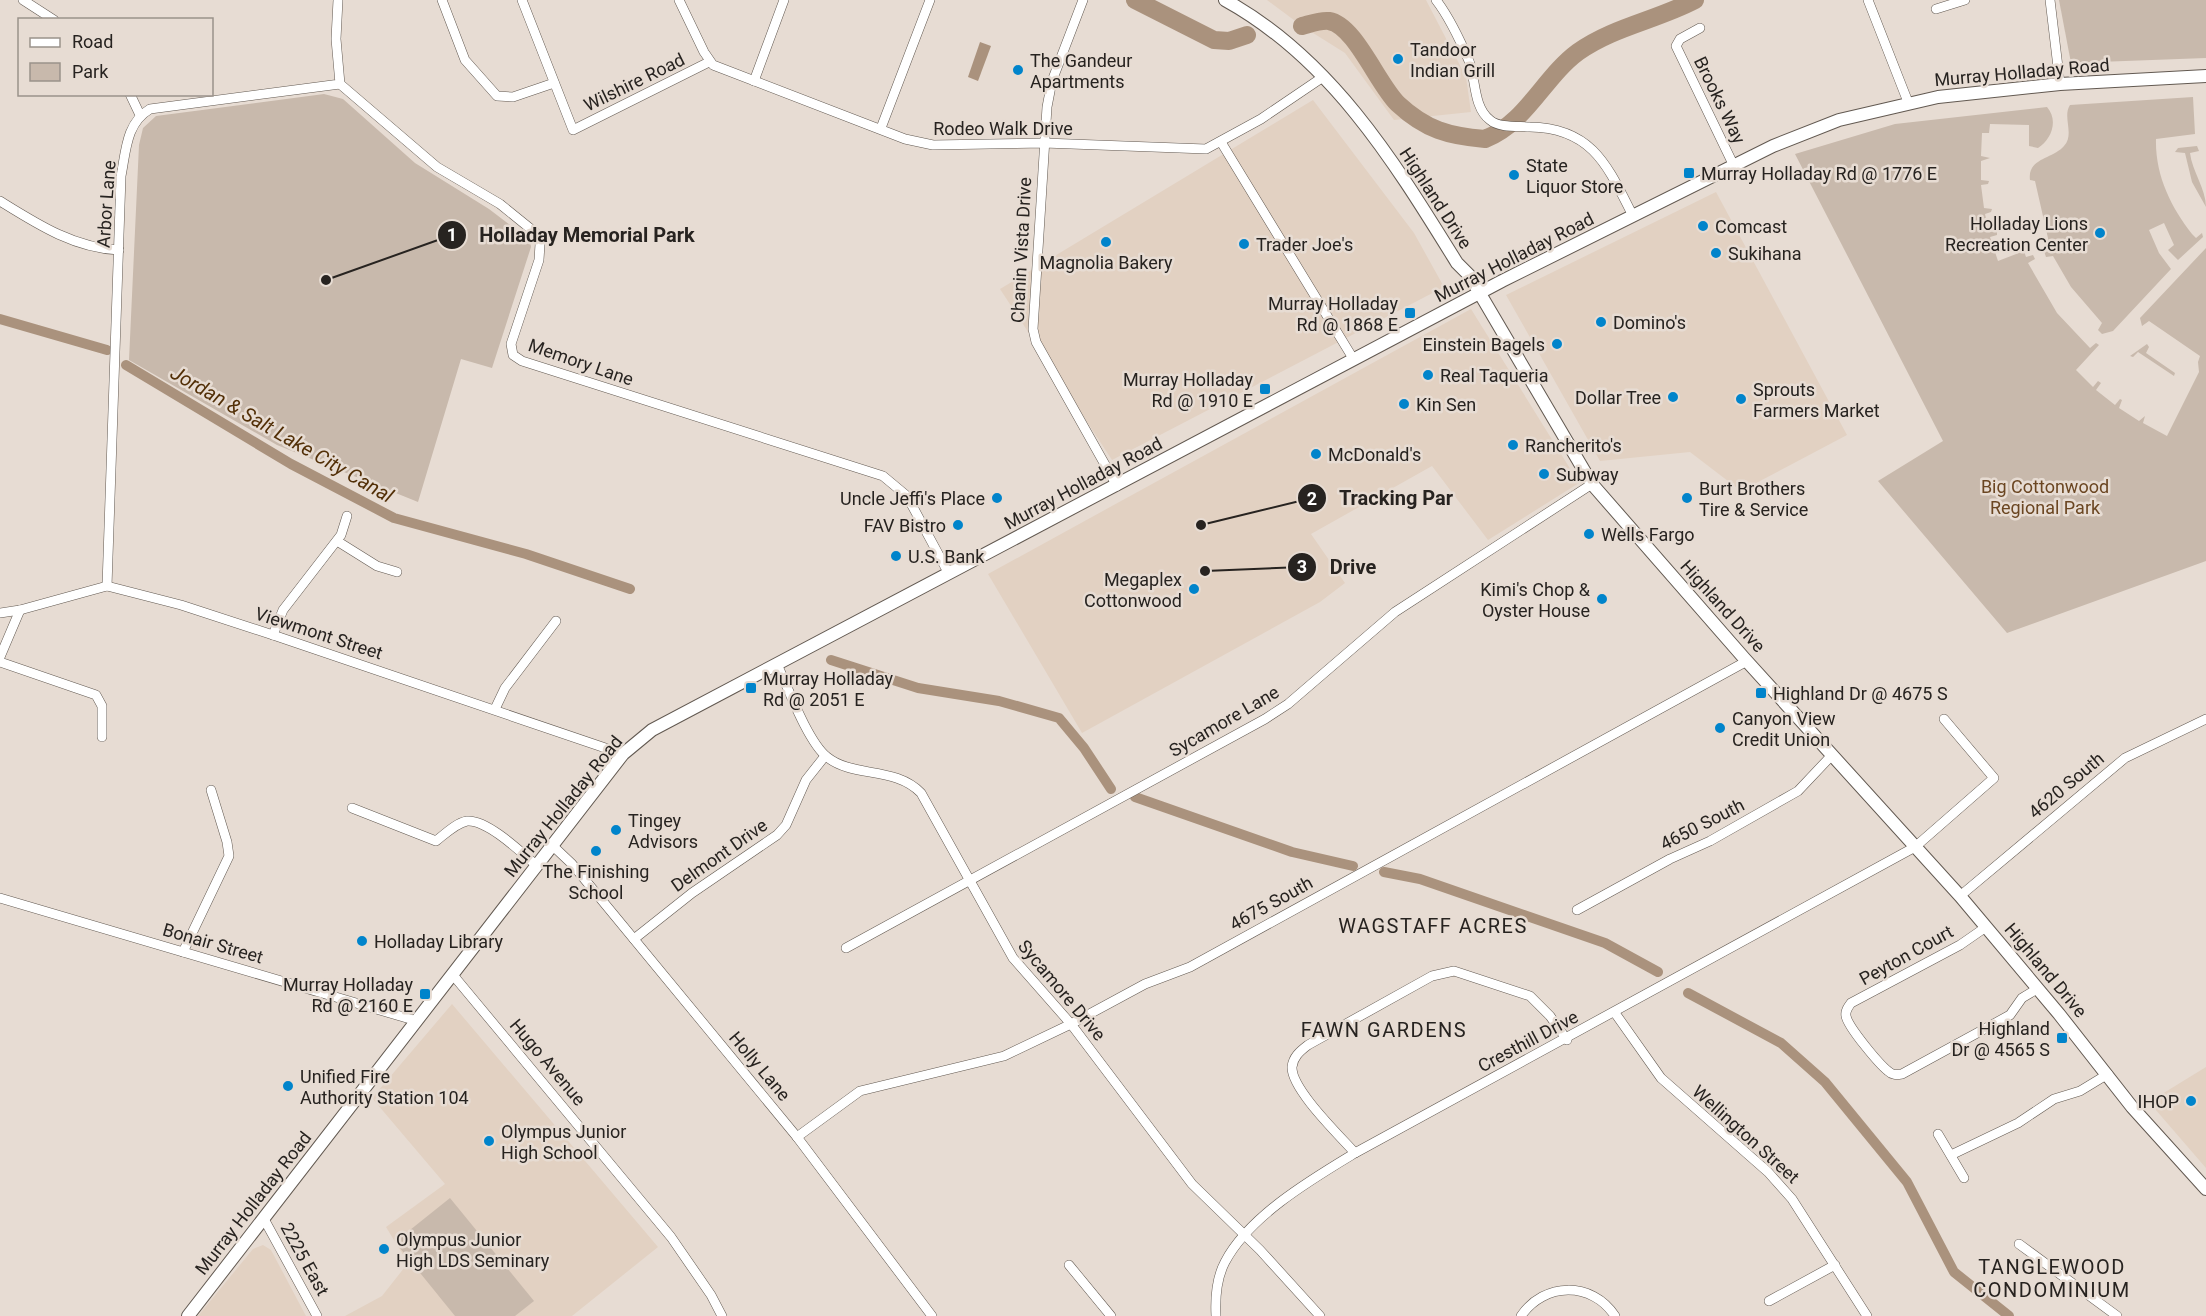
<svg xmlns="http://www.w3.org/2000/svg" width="2206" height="1316" font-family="Roboto,sans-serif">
<rect width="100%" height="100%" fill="#e7dcd3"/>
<g fill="#e2d1c2">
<polygon points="1267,0 1426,0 1466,77 1471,112 1394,120 1345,53 1302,26"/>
<polygon points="1313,100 1414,233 1444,287 1112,460 1000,289"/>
<polygon points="1716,192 1847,435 1741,491 1690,452 1600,461 1506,295"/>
<polygon points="1471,309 1579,483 1488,540 1432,466 1311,534 1345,583 1320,602 1082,733 988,574"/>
<polygon points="452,1004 658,1247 572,1316 345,1316 382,1296 408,1263 386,1227 445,1184 372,1098"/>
<polygon points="2206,1067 2206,1168 2149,1102"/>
<polygon points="263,1245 271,1250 306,1316 198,1316 253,1249"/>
</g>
<g fill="#c8b9ac">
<polygon points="2059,0 2206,0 2206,58 2071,63"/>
<polygon points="324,94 343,99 415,163 489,209 530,240 531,247 492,368 461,359 418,502 277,445 129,360 139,145 143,128 156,116"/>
<path d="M 2193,97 L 2195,134 L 2156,139 C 2155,175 2171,207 2192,234 L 2196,238 L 2202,233 L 2203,237 L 2178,260 L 2168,250 L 2174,245 L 2164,223 L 2149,230 L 2159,253 L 2171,269 L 2113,331 L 2102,334 L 2098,330 L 2102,323 L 2071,287 L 2053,256 L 2046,257 L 2044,251 L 2050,247 L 2035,181 L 2030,180 C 2027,158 2053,159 2064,146 C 2075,134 2062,117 2070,105 Z"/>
<path d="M 2047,107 C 2059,121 2051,140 2038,148 L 2029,146 L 2029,125 L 1990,124 L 1989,133 L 1982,133 L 1981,156 L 1990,158 L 1981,161 L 1981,180 L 1989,181 L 1988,184 L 1981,185 L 1984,208 L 1992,209 L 1991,212 L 1985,214 L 1989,232 L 1997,231 L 1997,235 L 1990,237 L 1998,261 L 2024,251 L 2026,257 L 2033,255 L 2035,259 L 2028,263 L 2057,313 L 2090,348 L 2096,343 L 2099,345 L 2076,370 L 2093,387 L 2098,381 L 2101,383 L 2096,390 L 2115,405 L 2120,399 L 2122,400 L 2119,408 L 2139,421 L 2145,416 L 2143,423 L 2167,436 L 2199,372 L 2198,362 L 2200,356 L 2149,321 L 2142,326 L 2140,318 L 2206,248 L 2206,561 L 2007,633 L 1878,481 L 1943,441 L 1795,154 L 1895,124 Z"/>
<path d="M 2197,146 L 2199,151 L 2190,153 C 2192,171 2206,189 2206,207 L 2192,182 L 2185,153 L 2175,152 L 2178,148 Z"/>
<polygon points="2147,344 2149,347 2146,353 2175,373 2174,376 2138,352 2133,357 2130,356"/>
<polygon points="450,1198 534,1301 515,1316 455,1316 395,1242"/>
</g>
<polygon fill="#aa927d" points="980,42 991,46 978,81 968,77"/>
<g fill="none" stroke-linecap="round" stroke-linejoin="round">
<g stroke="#aa927d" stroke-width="10">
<polyline points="0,319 107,350"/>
<polyline points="126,365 291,464 394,518 526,554 630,589"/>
<polyline points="831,660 918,688 999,701 1059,718 1084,748 1111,789"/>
<polyline points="1135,797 1292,852 1353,866"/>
<polyline points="1384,872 1420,879 1605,943 1658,972"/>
<polyline points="1688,993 1781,1043 1825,1082 1907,1182 1954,1272 2009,1316"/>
</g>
<g stroke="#aa927d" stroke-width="18">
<polyline points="1135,0 1214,40 1229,41 1247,35"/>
<path d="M 1302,26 C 1310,24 1320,20 1329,21 C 1355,25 1378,85 1398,104 C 1426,130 1449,136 1485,139 C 1526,123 1544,77 1578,52 C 1613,27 1657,20 1695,0"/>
</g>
<g stroke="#625951" stroke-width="10">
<g id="minor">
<polyline points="23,0 54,20"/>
<polyline points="442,0 465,60 497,96 513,97 554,83"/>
<polyline points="522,0 573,130 709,62"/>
<polyline points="679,0 704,52 713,65 905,139 933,145 1044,143 1206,149 1261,119 1323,77"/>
<polyline points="1083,0 1052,81 1047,107 1033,329 1036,342 1117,486"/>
<path d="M 1436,0 C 1450,18 1460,40 1469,61 C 1476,79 1473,107 1490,120 C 1499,128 1518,126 1530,127 C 1593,128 1608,167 1633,216"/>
<polyline points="1868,0 1908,102"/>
<polyline points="2050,0 2060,84"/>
<polyline points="1936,9 1965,0"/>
<polyline points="1700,28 1680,39 1676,46 1733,164"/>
<polyline points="754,81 784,0"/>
<polyline points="340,84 437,167 500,204 537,234 540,244 539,260 511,344 513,355 522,361 883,476 907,496 949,574"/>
<polyline points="130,94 140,115"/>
<polyline points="881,128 930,0"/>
<polyline points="1221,142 1354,360"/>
<path d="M 0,201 C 37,224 74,248 119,250"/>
<polyline points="337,541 377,566 397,572"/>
<path d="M 107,586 L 121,176 C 126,151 126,123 150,109 L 340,84 L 336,39 L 338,0"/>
<polyline points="0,613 20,610 107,586 181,605 273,635 623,754"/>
<polyline points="273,635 283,610 341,535 347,516"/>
<polyline points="0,657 20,610"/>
<polyline points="0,662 96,695 102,706 102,737"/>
<path d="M 777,664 C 788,688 808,742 827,757 C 853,778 895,766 921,793 L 1013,958 L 1071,1024 L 1192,1184 L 1260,1250 L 1320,1316"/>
<polyline points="495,709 505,688 556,621"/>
<path d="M 352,808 L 436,841 C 445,834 456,823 467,821 C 487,819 522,853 537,866"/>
<polyline points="553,846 572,864 797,1137 932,1316"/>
<polyline points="1960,896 2125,758 2206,719"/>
<polyline points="0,898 417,1021"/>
<polyline points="1577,910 1670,859 1710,841 1798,791 1832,755"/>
<path d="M 1986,927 L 1960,945 L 1851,1003 C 1848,1007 1845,1011 1846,1016 C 1848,1027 1879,1064 1888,1071 C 1892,1075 1896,1075 1902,1074 L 2010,1015 L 2022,998 L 2037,989"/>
<polyline points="634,939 692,893 777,835 786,825 806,780 825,756"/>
<polyline points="846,948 1265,719 1288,704 1395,612 1592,484"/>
<polyline points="183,952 229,856 227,842 211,790"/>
<polyline points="453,975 671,1237 711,1295 722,1316"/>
<polyline points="1615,1013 1661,1078 1768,1172 1792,1199 1867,1316"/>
<polyline points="1938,1134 1964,1178"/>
<polyline points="797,1137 860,1091 1004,1056 1071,1024 1145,984 1190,967 1747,661"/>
<path d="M 1355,1153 C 1340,1136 1291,1089 1292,1067 C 1293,1057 1300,1051 1308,1045 L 1432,976 L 1454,971 L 1530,996 L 1550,1016 L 1567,1040"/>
<polyline points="1951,1155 2018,1123 2054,1099 2080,1091 2108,1074"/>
<polyline points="264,1219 317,1316"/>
<polyline points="2019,1244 2117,1316"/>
<polyline points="1069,1265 1111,1316"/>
<polyline points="1769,1301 1835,1265"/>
<path d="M 1216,1316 C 1215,1297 1216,1279 1225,1262 C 1249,1216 1312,1179 1355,1153 L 1915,847 L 1994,778 L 1944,719"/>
<path d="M 1521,1316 C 1544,1282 1592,1281 1615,1316"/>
</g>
</g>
<g stroke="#625951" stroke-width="14">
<g id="secondary">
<path d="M 1225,0 C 1332,59 1395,163 1457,263 L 1469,275 L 1592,484 L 1744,658 L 1960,896 L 2059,1014 L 2132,1107 L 2206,1189"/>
<polyline points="188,1316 623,754 652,730 1502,281 1773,146 1839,120 1938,97 2060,84 2206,76"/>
</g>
</g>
<use href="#minor" stroke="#fff" stroke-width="9"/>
<use href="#secondary" stroke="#fff" stroke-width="12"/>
</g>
<g fill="#0084cb" stroke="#e7dcd3" stroke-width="2">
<circle cx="1398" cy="59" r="6"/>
<circle cx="1018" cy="70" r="6"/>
<rect x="1683" y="167" width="12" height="12" rx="3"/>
<circle cx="1514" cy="175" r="6"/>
<circle cx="1703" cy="226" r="6"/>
<circle cx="2100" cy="233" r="6"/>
<circle cx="1106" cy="242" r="6"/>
<circle cx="1244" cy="244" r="6"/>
<circle cx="1716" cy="253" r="6"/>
<rect x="1404" y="307" width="12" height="12" rx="3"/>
<circle cx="1601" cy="322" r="6"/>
<circle cx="1557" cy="344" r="6"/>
<circle cx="1428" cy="375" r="6"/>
<rect x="1259" y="383" width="12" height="12" rx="3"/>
<circle cx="1673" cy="397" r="6"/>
<circle cx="1741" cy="399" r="6"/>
<circle cx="1404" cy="404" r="6"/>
<circle cx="1513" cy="445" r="6"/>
<circle cx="1316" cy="454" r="6"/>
<circle cx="1544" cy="474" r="6"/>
<circle cx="997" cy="498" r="6"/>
<circle cx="1687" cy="498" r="6"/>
<circle cx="958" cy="525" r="6"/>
<circle cx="1589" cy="534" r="6"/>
<circle cx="896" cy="556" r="6"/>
<circle cx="1194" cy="589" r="6"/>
<circle cx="1602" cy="599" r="6"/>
<rect x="745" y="682" width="12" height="12" rx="3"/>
<rect x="1755" y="687" width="12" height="12" rx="3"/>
<circle cx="1720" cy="728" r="6"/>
<circle cx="616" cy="830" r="6"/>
<circle cx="596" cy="851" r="6"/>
<circle cx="362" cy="941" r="6"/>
<rect x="419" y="988" width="12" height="12" rx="3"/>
<rect x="2056" y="1032" width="12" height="12" rx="3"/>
<circle cx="288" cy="1086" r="6"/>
<circle cx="2191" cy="1101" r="6"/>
<circle cx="489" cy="1141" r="6"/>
<circle cx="384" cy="1249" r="6"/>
</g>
<g text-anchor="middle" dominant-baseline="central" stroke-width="5" stroke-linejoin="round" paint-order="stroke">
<g font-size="18" fill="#272320" stroke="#e7dcd3" text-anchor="start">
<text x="1410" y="49">Tandoor<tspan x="1410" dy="21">Indian Grill</tspan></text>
<text x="1030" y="60">The Gandeur<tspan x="1030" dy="21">Apartments</tspan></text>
<text x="1526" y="165">State<tspan x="1526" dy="21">Liquor Store</tspan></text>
<text x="1701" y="173">Murray Holladay Rd @ 1776 E</text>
<text x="2088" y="223" text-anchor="end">Holladay Lions<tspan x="2088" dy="21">Recreation Center</tspan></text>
<text x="1715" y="226">Comcast</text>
<text x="1256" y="244">Trader Joe's</text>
<text x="1728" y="253">Sukihana</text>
<text x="1106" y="262" text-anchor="middle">Magnolia Bakery</text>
<text x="1398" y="303" text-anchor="end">Murray Holladay<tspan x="1398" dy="21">Rd @ 1868 E</tspan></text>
<text x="1613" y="322">Domino's</text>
<text x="1545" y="344" text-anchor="end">Einstein Bagels</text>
<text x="1440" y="375">Real Taqueria</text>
<text x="1253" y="379" text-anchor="end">Murray Holladay<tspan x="1253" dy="21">Rd @ 1910 E</tspan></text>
<text x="1753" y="389">Sprouts<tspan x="1753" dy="21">Farmers Market</tspan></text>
<text x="1661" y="397" text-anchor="end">Dollar Tree</text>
<text x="1416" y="404">Kin Sen</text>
<text x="1525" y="445">Rancherito's</text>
<text x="1328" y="454">McDonald's</text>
<text x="1556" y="474">Subway</text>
<text x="1699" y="488">Burt Brothers<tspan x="1699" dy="21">Tire &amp; Service</tspan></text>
<text x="985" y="498" text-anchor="end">Uncle Jeffi's Place</text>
<text x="946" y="525" text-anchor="end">FAV Bistro</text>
<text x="1601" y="534">Wells Fargo</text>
<text x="908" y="556">U.S. Bank</text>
<text x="1182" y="579" text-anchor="end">Megaplex<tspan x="1182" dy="21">Cottonwood</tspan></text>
<text x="1590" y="589" text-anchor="end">Kimi's Chop &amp;<tspan x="1590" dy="21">Oyster House</tspan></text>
<text x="763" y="678">Murray Holladay<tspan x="763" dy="21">Rd @ 2051 E</tspan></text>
<text x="1773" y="693">Highland Dr @ 4675 S</text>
<text x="1732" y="718">Canyon View<tspan x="1732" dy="21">Credit Union</tspan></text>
<text x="628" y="820">Tingey<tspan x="628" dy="21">Advisors</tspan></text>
<text x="596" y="871" text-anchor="middle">The Finishing<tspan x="596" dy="21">School</tspan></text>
<text x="374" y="941">Holladay Library</text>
<text x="413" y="984" text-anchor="end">Murray Holladay<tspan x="413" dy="21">Rd @ 2160 E</tspan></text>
<text x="2050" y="1028" text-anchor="end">Highland<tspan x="2050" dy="21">Dr @ 4565 S</tspan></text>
<text x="300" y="1076">Unified Fire<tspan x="300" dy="21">Authority Station 104</tspan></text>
<text x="2179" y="1101" text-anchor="end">IHOP</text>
<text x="501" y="1131">Olympus Junior<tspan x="501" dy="21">High School</tspan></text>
<text x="396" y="1239">Olympus Junior<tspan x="396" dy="21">High LDS Seminary</tspan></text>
</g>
<g font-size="18" fill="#272320" stroke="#e7dcd3">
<text transform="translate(2022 72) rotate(-5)">Murray Holladay Road</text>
<text transform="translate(634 82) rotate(-26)">Wilshire Road</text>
<text transform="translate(1720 100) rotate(64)">Brooks Way</text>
<text x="1003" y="128">Rodeo Walk Drive</text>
<text transform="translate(1436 198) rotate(57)">Highland Drive</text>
<text transform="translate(106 204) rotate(-86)">Arbor Lane</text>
<text transform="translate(1021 250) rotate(-87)">Chanin Vista Drive</text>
<text transform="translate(1514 257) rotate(-27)">Murray Holladay Road</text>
<text transform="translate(581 362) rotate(19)">Memory Lane</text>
<text transform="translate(1083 483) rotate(-28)">Murray Holladay Road</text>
<text transform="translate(1723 606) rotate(48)">Highland Drive</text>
<text transform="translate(319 633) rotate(18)">Viewmont Street</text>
<text transform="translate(1224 721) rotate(-30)">Sycamore Lane</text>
<text transform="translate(2066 785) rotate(-40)">4620 South</text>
<text transform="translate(563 806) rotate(-51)">Murray Holladay Road</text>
<text transform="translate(1702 824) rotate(-27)">4650 South</text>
<text transform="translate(719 855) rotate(-35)">Delmont Drive</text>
<text transform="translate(1271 903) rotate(-29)">4675 South</text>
<text transform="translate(213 943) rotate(16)">Bonair Street</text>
<text transform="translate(1906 955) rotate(-29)">Peyton Court</text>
<text transform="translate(2046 970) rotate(50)">Highland Drive</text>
<text transform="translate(1062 990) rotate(50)">Sycamore Drive</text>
<text transform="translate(1528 1041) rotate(-28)">Cresthill Drive</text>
<text transform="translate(548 1062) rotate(50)">Hugo Avenue</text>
<text transform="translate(760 1066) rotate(50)">Holly Lane</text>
<text transform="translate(1746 1134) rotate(42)">Wellington Street</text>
<text transform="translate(253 1203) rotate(-52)">Murray Holladay Road</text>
<text transform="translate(305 1259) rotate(61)">2225 East</text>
</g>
<g font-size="18" fill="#6b4622" stroke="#e7dcd3">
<text x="2045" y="486">Big Cottonwood<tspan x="2045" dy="21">Regional Park</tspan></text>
</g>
<g font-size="20" font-style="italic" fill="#522f07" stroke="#e7dcd3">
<text transform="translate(282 434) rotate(30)">Jordan &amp; Salt Lake City Canal</text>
</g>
<g font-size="20" letter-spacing="1.5" fill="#272320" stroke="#e7dcd3">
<text x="1433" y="926">WAGSTAFF ACRES</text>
<text x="1384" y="1030">FAWN GARDENS</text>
<text x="2052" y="1267">TANGLEWOOD<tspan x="2052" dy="23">CONDOMINIUM</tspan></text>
</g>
</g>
<path fill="none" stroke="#272320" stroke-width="2" d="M326 280L452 235M1201 525L1312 498M1205 571L1302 567"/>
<g fill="#272320" stroke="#e7dcd3" stroke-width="2">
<circle cx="326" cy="280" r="6"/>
<circle cx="1201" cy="525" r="6"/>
<circle cx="1205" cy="571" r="6"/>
<circle cx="452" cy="235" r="15"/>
<circle cx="1312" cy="498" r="15"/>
<circle cx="1302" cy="567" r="15"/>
</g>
<g font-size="18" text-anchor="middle" font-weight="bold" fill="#fff">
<text x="452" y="241">1</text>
<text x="1312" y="505">2</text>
<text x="1302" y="573">3</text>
</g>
<g font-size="20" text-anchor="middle" font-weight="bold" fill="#272320" stroke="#e7dcd3" stroke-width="5" stroke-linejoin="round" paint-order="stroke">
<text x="587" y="242">Holladay Memorial Park</text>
<text x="1396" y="505">Tracking Par</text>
<text x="1353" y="574">Drive</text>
</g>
<rect x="18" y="18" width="195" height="78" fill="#e7dcd3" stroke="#9a928b" stroke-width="1.5"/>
<rect x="30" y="38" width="30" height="9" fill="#ffffff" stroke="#9a928b" stroke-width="1.5"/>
<text x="72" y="48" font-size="18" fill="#272320">Road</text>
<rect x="30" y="63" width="30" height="18" fill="#c8b9ac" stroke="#9a928b" stroke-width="1.5"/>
<text x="72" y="78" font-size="18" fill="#272320">Park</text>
</svg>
